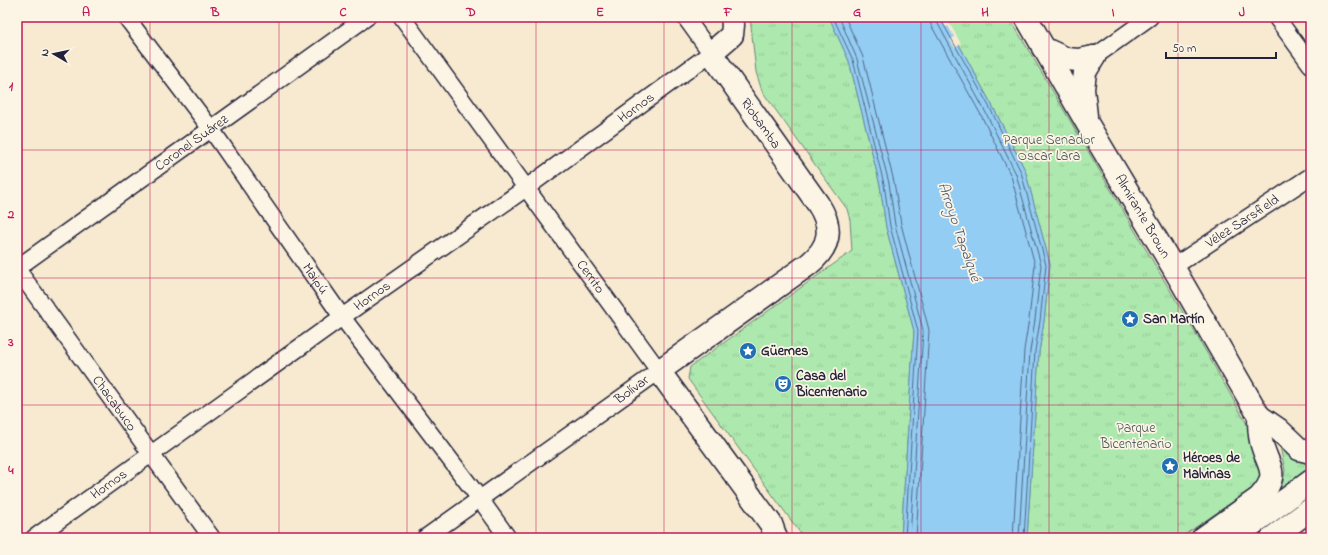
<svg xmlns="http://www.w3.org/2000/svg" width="1328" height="555" font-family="'Indie Flower',sans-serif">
<defs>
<pattern id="grass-tufts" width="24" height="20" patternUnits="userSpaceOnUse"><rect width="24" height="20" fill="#ade9ae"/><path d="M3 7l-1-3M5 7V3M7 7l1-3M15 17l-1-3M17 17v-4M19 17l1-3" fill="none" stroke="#95c897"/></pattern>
</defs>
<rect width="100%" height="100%" fill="#f8ead1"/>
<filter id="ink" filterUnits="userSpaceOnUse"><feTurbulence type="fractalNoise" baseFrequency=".025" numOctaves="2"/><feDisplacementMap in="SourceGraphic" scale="8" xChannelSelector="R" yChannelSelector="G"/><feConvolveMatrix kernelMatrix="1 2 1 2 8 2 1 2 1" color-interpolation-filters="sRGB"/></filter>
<g filter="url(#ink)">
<g fill="url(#grass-tufts)" stroke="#688674">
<polygon points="750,17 829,17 849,61 880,185 886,227 914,331 901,538 804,538 688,379 690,367 852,251 850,220 847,209 762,91 756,72"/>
<polygon points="944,17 1009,17 1204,348 1252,433 1267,466 1260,483 1180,538 1027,538 1039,352 1044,321 1050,264 1025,170 994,109"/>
<polygon points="1278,437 1311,461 1311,476 1224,538 1215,538 1276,494 1283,482 1285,470"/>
</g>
<polygon fill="#94cdf3" stroke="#6689a9" points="829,17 944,17 994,109 1025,170 1050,264 1044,321 1039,352 1027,538 901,538 914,331 886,227 880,185 849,61"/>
<polygon fill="#f8ead1" points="943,17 946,17 961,44 955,48 950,40 954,37 948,26 946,27 941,18"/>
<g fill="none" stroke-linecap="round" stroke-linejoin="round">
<g stroke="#506685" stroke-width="1">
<polyline points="833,17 853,60 884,184 890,226 918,331 905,538"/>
<polyline points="839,17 857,59 889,183 895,225 923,330 910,538"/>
<polyline points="845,17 863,57 894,182 901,224 929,330 916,538"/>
<polyline points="930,17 931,25 981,115 1011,176 1035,265 1029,319 1024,350 1013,538"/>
<polyline points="936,17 937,22 986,113 1016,174 1041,265 1035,320 1030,351 1019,538"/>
<polyline points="941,17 941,20 991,110 1021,172 1046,265 1040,321 1035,351 1024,538"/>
</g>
<g stroke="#22223b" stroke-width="19">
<g id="street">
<path id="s1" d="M 126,17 L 211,129 L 342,317 L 480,499 L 508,538"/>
<path id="s2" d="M 402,17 L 659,371 L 425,538"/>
<polyline points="1276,17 1311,65"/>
<polyline points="1094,57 1150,17"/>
<path id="s3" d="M 1173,267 L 1311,176"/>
<path id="s4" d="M 17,268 L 367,17"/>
<path id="s5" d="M 17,269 L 212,538"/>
<path id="s6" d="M 34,538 L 342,317 L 526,188 L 711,53 L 685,17"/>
</g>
</g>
<g stroke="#22223b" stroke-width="25">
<g id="secondary">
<path id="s7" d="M 732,17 L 733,25 L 732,35 L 711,53 L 818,204 C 833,227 831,246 809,264 L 659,371 L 771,524 L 776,538"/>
<path id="s8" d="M 1026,17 L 1087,123 L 1173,267 L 1259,416 C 1259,424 1259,433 1261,441 C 1267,467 1282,473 1259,498 L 1203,538"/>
<polyline points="1043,48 1067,59 1078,60 1094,57"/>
<polyline points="1086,116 1083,89 1085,72 1094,57"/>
<polyline points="1259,416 1278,429 1299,449 1311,452"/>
<polyline points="1234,538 1311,481"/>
<polyline points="1272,538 1311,509"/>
</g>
</g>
<use href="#street" stroke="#fcf5e5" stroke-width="16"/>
<use href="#secondary" stroke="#fcf5e5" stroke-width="22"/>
</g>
</g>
<path fill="none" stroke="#c2185b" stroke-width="1" stroke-opacity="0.55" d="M 150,17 L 150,538M 279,17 L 279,538M 407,17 L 407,538M 536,17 L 536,538M 664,17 L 664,538M 792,17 L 792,538M 921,17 L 921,538M 1049,17 L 1049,538M 1178,17 L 1178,538M 17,150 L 1311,150M 17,278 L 1311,278M 17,405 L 1311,405"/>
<defs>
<g id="sight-disc" transform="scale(0.9)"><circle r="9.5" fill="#1f6fb2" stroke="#fcf5e5"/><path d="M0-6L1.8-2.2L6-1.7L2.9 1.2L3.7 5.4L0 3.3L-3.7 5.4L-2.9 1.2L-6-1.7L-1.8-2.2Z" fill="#fff"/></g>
<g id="theatre-disc" transform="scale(0.9)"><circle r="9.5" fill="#1f6fb2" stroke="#fcf5e5"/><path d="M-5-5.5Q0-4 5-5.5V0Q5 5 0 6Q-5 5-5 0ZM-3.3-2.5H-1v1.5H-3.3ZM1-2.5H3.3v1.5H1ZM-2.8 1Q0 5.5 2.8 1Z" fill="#fff"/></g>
</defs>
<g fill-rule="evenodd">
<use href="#sight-disc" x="1130" y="319"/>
<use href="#sight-disc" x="748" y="351"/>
<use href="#theatre-disc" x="783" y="384"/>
<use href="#sight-disc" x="1170" y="466"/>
</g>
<g text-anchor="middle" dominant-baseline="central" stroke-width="3.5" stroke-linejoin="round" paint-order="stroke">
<g font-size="14" fill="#22223b" stroke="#fcf5e5">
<text stroke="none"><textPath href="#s6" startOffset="740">Hornos</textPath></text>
<text stroke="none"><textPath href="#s7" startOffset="132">Riobamba</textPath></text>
<text stroke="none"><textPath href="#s4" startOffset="215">Coronel Suárez</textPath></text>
<text stroke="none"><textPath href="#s8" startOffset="231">Almirante Brown</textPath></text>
<text stroke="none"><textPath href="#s3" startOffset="83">Vélez Sarsfield</textPath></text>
<text stroke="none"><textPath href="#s2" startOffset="321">Cerrito</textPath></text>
<text stroke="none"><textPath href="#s1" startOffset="323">Maipú</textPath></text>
<text stroke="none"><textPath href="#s6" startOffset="416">Hornos</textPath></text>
<text transform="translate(632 390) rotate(-36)">Bolívar</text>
<text stroke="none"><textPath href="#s5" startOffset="166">Chacabuco</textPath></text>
<text stroke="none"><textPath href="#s6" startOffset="92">Hornos</textPath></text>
</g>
<g font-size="14" fill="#455458" stroke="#fcf5e5">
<text x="1049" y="140">Parque Senador<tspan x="1049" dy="16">Oscar Lara</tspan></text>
<text x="1136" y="428">Parque<tspan x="1136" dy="16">Bicentenario</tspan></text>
</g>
<g font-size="14" font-weight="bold" fill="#22223b" stroke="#fcf5e5" text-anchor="start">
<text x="1143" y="319">San Martín</text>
<text x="761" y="351">Güemes</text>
<text x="796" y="376">Casa del<tspan x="796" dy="16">Bicentenario</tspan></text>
<text x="1183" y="458">Héroes de<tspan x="1183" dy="16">Malvinas</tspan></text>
</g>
<g font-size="15" font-style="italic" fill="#445572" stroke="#fcf5e5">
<text transform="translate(959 232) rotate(71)">Arroyo Tapalqué</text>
</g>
</g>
<rect width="1328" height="555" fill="none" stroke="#fcf5e5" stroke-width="44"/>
<g transform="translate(54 54) rotate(279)" stroke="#fcf5e5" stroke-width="3" paint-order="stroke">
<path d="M0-3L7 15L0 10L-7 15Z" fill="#22223b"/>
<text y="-6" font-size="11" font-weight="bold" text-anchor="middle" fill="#22223b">N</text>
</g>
<path d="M1166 52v6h110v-6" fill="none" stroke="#22223b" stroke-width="2"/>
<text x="1172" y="52" font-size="12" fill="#22223b" stroke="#fcf5e5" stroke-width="3" paint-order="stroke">50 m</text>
<rect x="22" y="22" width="1284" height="511" fill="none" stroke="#c2185b" stroke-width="1.5"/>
<g font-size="13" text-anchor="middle" font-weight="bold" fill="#c2185b">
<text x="86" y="16">A</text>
<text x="215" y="16">B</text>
<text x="343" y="16">C</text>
<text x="471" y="16">D</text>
<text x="600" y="16">E</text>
<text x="728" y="16">F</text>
<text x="857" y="16">G</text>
<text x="985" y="16">H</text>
<text x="1113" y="16">I</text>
<text x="1242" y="16">J</text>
<text x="11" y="90">1</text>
<text x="11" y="218">2</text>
<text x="11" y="346">3</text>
<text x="11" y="474">4</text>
</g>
</svg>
